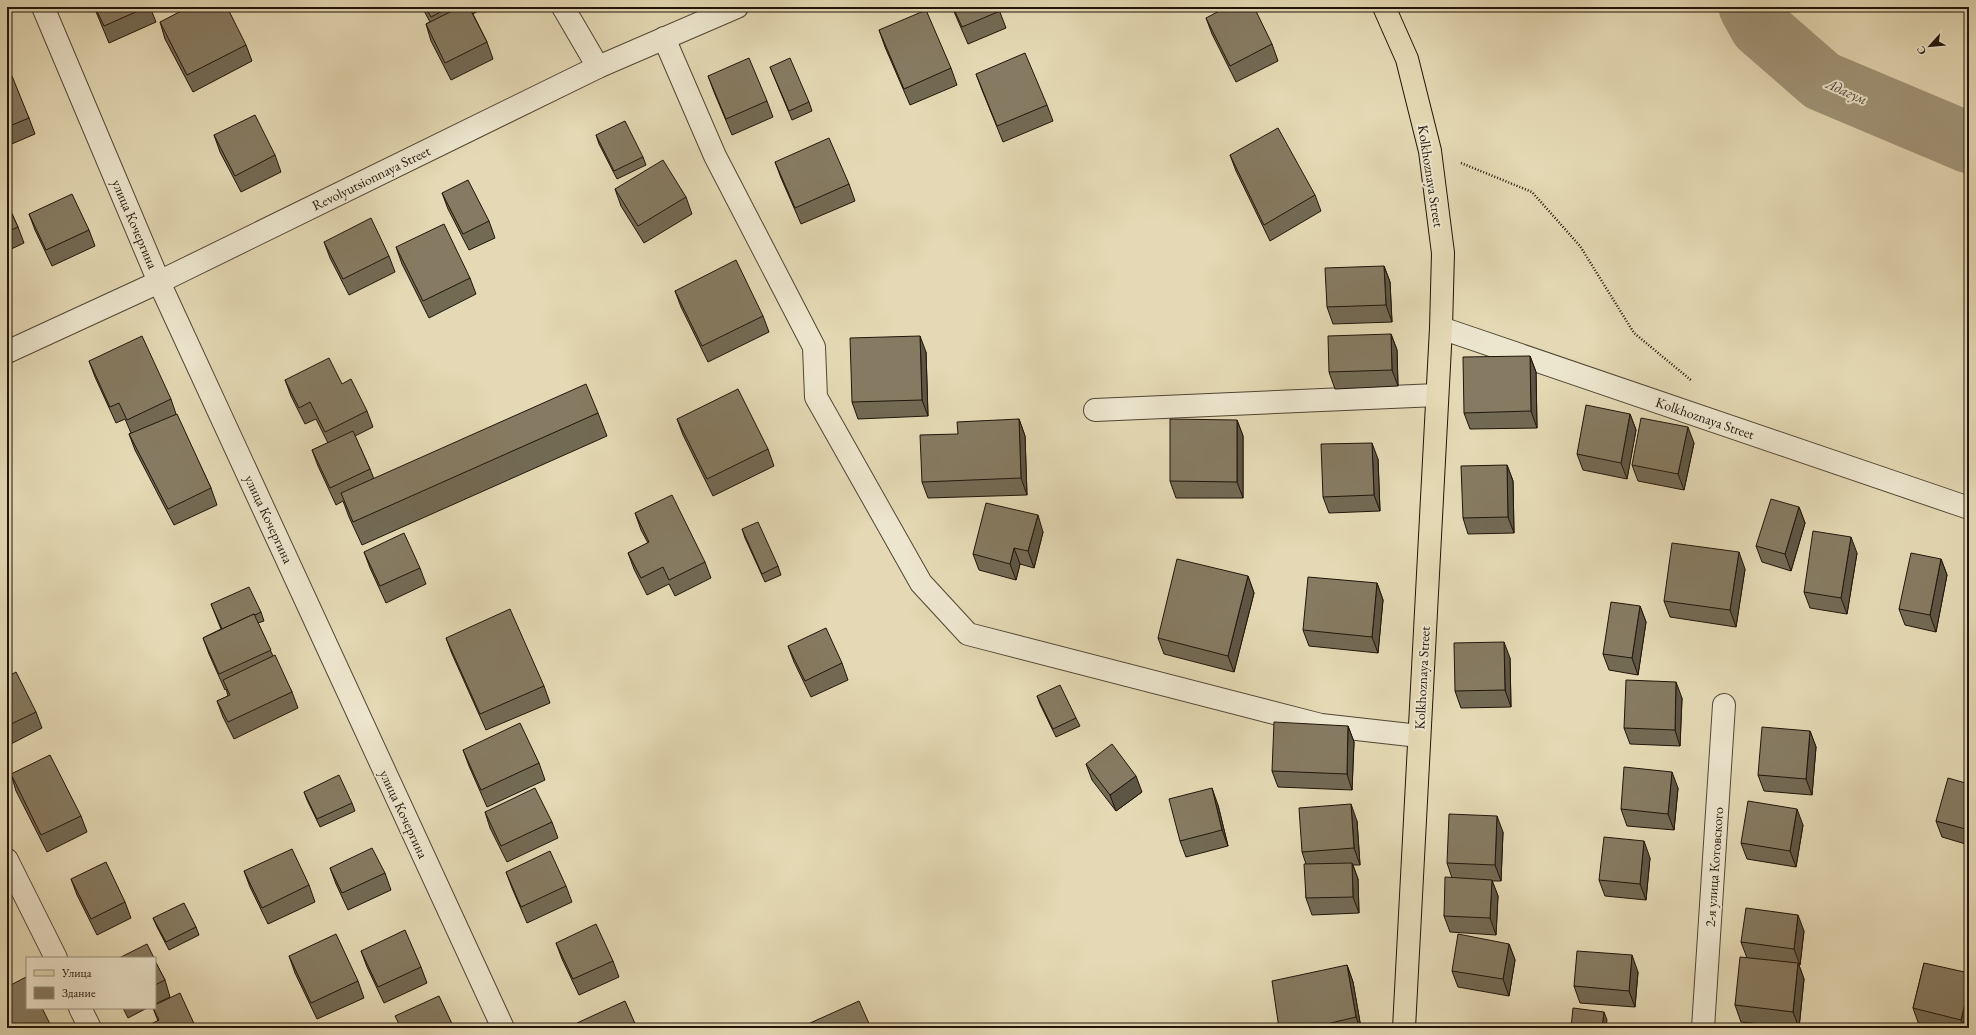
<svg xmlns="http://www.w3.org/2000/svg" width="1976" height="1035" font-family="'EB Garamond',serif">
<rect width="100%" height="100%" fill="#e4d9b4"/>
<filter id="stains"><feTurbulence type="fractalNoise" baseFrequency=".005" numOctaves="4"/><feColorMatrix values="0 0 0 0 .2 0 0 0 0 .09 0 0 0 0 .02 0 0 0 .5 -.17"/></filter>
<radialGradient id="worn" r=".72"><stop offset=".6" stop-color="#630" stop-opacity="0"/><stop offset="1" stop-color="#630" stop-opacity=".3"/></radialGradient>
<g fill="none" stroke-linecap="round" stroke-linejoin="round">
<polyline stroke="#a1967a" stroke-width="61" points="1749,7 1760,27 1822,81 1969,143"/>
<g stroke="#514634" stroke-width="24">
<g id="minor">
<polyline points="43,7 159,282 503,1028"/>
<polyline points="563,7 598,67"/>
<polyline points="664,38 715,156 814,347 816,397 921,583 968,634 1321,725 1419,736"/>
<polyline points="1441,328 1969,508"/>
<polyline points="7,352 159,282 598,67 737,7"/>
<polyline points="1095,410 1437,395"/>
<polyline points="7,860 56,958"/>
<polyline points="80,1008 90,1028"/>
<polyline points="1703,1028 1724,705"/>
</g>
</g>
<g stroke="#20150a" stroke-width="24">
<polyline id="major" points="1384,7 1407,59 1430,151 1443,253 1441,328 1404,1028"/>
</g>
<polyline stroke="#20150a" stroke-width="2.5" stroke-dasharray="1 2" stroke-linecap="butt" points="1461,163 1532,192 1580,246 1634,333 1692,381"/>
<use href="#minor" stroke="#ede6ce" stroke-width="22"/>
<use href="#major" stroke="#e4d9b4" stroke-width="22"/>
</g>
<g fill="#736a54" stroke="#20150a">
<polygon points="94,7 150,7 156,22 109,43"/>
<polygon points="422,7 485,7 473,14 487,42 493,59 451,80 431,41 426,24 430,22"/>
<polygon points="952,7 998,7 1006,28 968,44"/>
<polygon points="1206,18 1272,44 1278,61 1236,82 1212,34"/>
<polygon points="160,22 246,45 252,61 193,92 165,39"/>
<polygon points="879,30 951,68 957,85 910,105 885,47"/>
<polygon points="770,67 809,102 812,111 792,120"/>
<polygon points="976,74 1047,105 1053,121 1003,142 982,90"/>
<polygon points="708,76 767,101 773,117 732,135 714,92"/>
<polygon points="7,79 29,118 35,134 7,146"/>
<polygon points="214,135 275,155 281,172 241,192 220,152"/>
<polygon points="596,135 643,157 646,165 617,179 599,144"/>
<polygon points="1230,155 1315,195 1321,211 1270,241 1236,171"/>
<polygon points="775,162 849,184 855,201 801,224 781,178"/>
<polygon points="615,189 686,197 692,214 644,243 621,206"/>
<polygon points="442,193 489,221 495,238 469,250 448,209"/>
<polygon points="7,203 18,227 24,243 7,251"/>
<polygon points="29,214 89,230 95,246 52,266 35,230"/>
<polygon points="324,242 389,256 395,272 349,295 330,258"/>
<polygon points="396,247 470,278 476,294 429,318 402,264"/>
<polygon points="1384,266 1390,282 1392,322 1333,324 1327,307"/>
<polygon points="675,291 763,316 769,332 708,362 681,307"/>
<polygon points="1391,334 1397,350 1398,386 1335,389 1329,372"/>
<polygon points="926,352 928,416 858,419 852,402"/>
<polygon points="1530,356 1536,372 1537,428 1470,429 1464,413"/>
<polygon points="89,361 171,399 176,414 211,488 217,505 174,525 135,450 129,434 131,433 125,419 116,423 95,377"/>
<polygon points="285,380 342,384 367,411 373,427 355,436 370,469 374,479 598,413 607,436 362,545 349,517 343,501 336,505 318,466 312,450 328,443 316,419 305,424 291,396"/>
<polygon points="1630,414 1636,430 1627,479 1583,470 1577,454"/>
<polygon points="677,419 768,449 774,466 713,496 683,435"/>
<polygon points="1019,419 1025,436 1027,495 928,498 922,482 958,434"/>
<polygon points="1237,420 1243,436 1243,498 1176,498 1170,481"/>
<polygon points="1694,443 1684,490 1638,481 1632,465"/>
<polygon points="1378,459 1380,511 1329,513 1323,497"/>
<polygon points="1507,465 1513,481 1514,533 1468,534 1463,518"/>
<polygon points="1799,507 1805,523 1791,571 1762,562 1756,546"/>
<polygon points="635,513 705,562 711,578 675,596 669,584 647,595 634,569 628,553 648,543 641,530"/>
<polygon points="742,529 778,566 781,575 765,582 745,538"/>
<polygon points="1043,532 1034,568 1020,564 1016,580 979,570 973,554"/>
<polygon points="364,552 420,568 426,584 386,603 370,568"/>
<polygon points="1857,553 1847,614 1810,608 1804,592"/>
<polygon points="1941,559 1947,575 1936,632 1905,625 1899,609"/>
<polygon points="1745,569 1736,627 1670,617 1664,601"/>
<polygon points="1248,576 1254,593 1234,672 1164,654 1158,638"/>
<polygon points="1377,583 1383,600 1378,653 1309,646 1303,630"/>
<polygon points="211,604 261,612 264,621 258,623 273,656 292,692 298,708 234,739 223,717 217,701 228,696 226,689 225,690 209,654 203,638 221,629"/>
<polygon points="1640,606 1646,622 1638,675 1609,670 1603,654"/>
<polygon points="446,638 544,686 550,703 486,730 452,654"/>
<polygon points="788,646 842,663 848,680 811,697 794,662"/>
<polygon points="1510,658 1511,707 1461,708 1455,691"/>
<polygon points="7,677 36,712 42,728 7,746"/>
<polygon points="1037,696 1076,718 1080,726 1056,737 1040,704"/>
<polygon points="1682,698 1680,746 1630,744 1624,728"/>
<polygon points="1348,726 1354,742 1352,790 1278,787 1272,771"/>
<polygon points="1810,731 1816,747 1812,795 1764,791 1758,775"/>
<polygon points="463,750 539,763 545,780 487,807 469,766"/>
<polygon points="1086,764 1142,792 1116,811 1092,780"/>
<polygon points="11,774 81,816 87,832 47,852 16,791"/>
<polygon points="1969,784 1969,845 1942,837 1936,821"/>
<polygon points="1678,788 1674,830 1627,826 1621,809"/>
<polygon points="304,792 352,803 355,811 320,827 307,800"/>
<polygon points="1218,805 1228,846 1186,857 1180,841"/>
<polygon points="485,812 552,822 558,838 507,862 490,828"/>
<polygon points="1357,821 1360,865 1353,865 1358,879 1359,913 1312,915 1306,898 1306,864 1302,852"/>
<polygon points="1803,825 1796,867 1747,859 1741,843"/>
<polygon points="1503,832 1501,881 1492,881 1498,896 1496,935 1450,932 1444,916 1452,878 1447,863"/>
<polygon points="1650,858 1646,900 1605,896 1599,880"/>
<polygon points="330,868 385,873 391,890 348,910 336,884"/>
<polygon points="244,871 309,885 315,902 268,924 250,887"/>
<polygon points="506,872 566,886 572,902 527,923 512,888"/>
<polygon points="71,879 125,902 131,918 97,935 77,895"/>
<polygon points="153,918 196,927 199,935 169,950 157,927"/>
<polygon points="1804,931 1800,965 1799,965 1804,979 1799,1028 1741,1022 1735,1005 1747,958 1741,942"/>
<polygon points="556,943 613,961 619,977 579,995 562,959"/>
<polygon points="1509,944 1515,960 1509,996 1458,987 1452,971"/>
<polygon points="361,951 421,967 427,983 384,1003 367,967"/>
<polygon points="289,956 358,981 364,998 317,1019 295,973"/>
<polygon points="155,961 165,980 170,997 155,1004"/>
<polygon points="1924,963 1969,1028 1934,1028 1919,1025 1913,1008"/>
<polygon points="1347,965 1353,982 1361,1028 1279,1028"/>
<polygon points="1638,972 1635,1007 1580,1003 1574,986"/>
<polygon points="123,1008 147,1008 128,1018"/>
<polygon points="153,1008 197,1028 158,1021"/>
</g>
<g fill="#5e5645" stroke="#20150a">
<polygon points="1384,266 1390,282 1392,322 1386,305"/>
<polygon points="1391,334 1397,350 1398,386 1392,370"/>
<polygon points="920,336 926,352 928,416 922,400"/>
<polygon points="1530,356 1536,372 1537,428 1531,411"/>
<polygon points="1630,414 1636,430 1627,479 1621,463"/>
<polygon points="1019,419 1025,436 1027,495 1021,478"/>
<polygon points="1237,420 1243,436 1243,498 1237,482"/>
<polygon points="1688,427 1694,443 1684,490 1678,474"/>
<polygon points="1372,443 1378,459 1380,511 1374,495"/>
<polygon points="1507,465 1513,481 1514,533 1508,517"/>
<polygon points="1799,507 1805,523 1791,571 1785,554"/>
<polygon points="1038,515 1043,532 1034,568 1028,551"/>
<polygon points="1851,537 1857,553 1847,614 1841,598"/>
<polygon points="1014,548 1020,564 1016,580 1010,564"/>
<polygon points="1739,552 1745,569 1736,627 1730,610"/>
<polygon points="1941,559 1947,575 1936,632 1930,615"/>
<polygon points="1248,576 1254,593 1234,672 1228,656"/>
<polygon points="1377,583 1383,600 1378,653 1372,637"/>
<polygon points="1640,606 1646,622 1638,675 1632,658"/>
<polygon points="1504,642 1510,658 1511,707 1505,690"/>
<polygon points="1676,682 1682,698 1680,746 1675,730"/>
<polygon points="1348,726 1354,742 1352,790 1347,774"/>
<polygon points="1810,731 1816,747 1812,795 1806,779"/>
<polygon points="1672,772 1678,788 1674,830 1668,814"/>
<polygon points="1136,776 1142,792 1116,811 1110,795"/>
<polygon points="1212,788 1218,805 1228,846 1222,830"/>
<polygon points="1351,804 1357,821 1360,865 1354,848"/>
<polygon points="1797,809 1803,825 1796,867 1790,851"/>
<polygon points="1497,816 1503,832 1501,881 1495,865"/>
<polygon points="1644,841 1650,858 1646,900 1640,884"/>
<polygon points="1352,863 1358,879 1359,913 1353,897"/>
<polygon points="1492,880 1498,896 1496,935 1490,918"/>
<polygon points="1798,915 1804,931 1800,965 1794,949"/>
<polygon points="1509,944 1515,960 1509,996 1503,979"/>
<polygon points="1632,955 1638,972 1635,1007 1629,991"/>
<polygon points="1798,963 1804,979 1799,1028 1793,1012"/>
<polygon points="1347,965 1353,982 1361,1028 1360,1028 1356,1017"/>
<polygon points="1969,987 1969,1028 1964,1028 1961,1020"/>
<polygon points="1604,1012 1607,1020 1606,1028 1602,1028"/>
</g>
<g fill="#867b62" stroke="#20150a">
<polygon points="95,7 147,7 104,26"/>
<polygon points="189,7 227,7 246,45 187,75 160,22"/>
<polygon points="425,7 450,7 431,17"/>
<polygon points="460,7 469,7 487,42 445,63 426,24"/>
<polygon points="953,7 998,7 1000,11 962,27"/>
<polygon points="1227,7 1254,7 1272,44 1230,66 1206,18"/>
<polygon points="926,10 951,68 904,89 879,30"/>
<polygon points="1025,53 1047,105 997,126 976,74"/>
<polygon points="749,58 767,101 726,119 708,76"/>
<polygon points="790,58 809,102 789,111 770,67"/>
<polygon points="12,76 29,118 7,127 7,79"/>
<polygon points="255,115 275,155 235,176 214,135"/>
<polygon points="625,121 643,157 614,171 596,135"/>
<polygon points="1278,128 1315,195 1264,225 1230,155"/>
<polygon points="829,138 849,184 795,208 775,162"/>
<polygon points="663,160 686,197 638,226 615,189"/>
<polygon points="468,180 489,221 463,234 442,193"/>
<polygon points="72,194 89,230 46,250 29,214"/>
<polygon points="7,203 18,227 7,232"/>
<polygon points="371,218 389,256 343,279 324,242"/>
<polygon points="444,224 470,278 423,301 396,247"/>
<polygon points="736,260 763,316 702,346 675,291"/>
<polygon points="1384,266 1386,305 1327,307 1325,268"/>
<polygon points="1391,334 1392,370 1329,372 1328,336"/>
<polygon points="142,336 171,399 127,420 119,403 110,407 89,361"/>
<polygon points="920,336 922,400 852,402 850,338"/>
<polygon points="1530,356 1531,411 1464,413 1463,357"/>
<polygon points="329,358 342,384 351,379 367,411 325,432 310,402 299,408 285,380"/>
<polygon points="586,384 598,413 353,522 341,493"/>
<polygon points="738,389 768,449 707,479 677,419"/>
<polygon points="1586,405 1630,414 1621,463 1577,454"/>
<polygon points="177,414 211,488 168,509 129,434"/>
<polygon points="1641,418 1688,427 1678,474 1632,465"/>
<polygon points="1019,419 1021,478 922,482 920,435 958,434 957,422"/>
<polygon points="1170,419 1237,420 1237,482 1170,481"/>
<polygon points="353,431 370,469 330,488 312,450"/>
<polygon points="1372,443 1374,495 1323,497 1321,444"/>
<polygon points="1507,465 1508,517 1463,518 1461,466"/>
<polygon points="672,495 705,562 669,580 663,567 641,578 628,553 649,542 635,513"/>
<polygon points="1771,499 1799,507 1785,554 1756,546"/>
<polygon points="986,503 1038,515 1028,551 1014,548 1010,564 973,554"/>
<polygon points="758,522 778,566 762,574 742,529"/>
<polygon points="1813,531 1851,537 1841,598 1804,592"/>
<polygon points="404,533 420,568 380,586 364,552"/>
<polygon points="1672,543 1739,552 1730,610 1664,601"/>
<polygon points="1911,553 1941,559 1930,615 1899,609"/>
<polygon points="1177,559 1248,576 1228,656 1158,638"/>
<polygon points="1308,577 1377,583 1372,637 1303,630"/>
<polygon points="249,587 261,612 255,615 254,614 222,629 211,604"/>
<polygon points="1611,602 1640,606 1632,658 1603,654"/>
<polygon points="510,609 544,686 480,714 446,638"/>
<polygon points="254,614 271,650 219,674 203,638"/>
<polygon points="826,628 842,663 805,681 788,646"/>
<polygon points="1504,642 1505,690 1455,691 1454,643"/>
<polygon points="275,655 292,692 228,722 217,701 230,695 223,680"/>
<polygon points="16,672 36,712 7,726 7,677"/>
<polygon points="1626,680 1676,682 1675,730 1624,728"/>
<polygon points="1060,685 1076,718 1053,729 1037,696"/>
<polygon points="1274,722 1348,726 1347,774 1272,771"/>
<polygon points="520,723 539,763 481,790 463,750"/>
<polygon points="1762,727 1810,731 1806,779 1758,775"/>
<polygon points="1112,744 1136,776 1110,795 1086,764"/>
<polygon points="50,755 81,816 41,835 11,774"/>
<polygon points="1624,767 1672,772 1668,814 1621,809"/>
<polygon points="339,775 352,803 317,819 304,792"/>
<polygon points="1948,778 1969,784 1969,830 1936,821"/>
<polygon points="535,788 552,822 501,846 485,812"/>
<polygon points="1212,788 1222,830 1180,841 1169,799"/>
<polygon points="1748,801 1797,809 1790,851 1741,843"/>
<polygon points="1351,804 1354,848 1302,852 1299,808"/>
<polygon points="1449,814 1497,816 1495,865 1447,863"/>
<polygon points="1604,837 1644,841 1640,884 1599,880"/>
<polygon points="372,848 385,873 342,893 330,868"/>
<polygon points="292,849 309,885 262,908 244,871"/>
<polygon points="550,851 566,886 521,907 506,872"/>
<polygon points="106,862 125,902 91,919 71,879"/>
<polygon points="1352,863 1353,897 1306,898 1304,864"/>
<polygon points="1445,877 1492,880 1490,918 1444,916"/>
<polygon points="184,903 196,927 166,942 153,918"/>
<polygon points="1746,908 1798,915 1794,949 1741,942"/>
<polygon points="596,924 613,961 573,979 556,943"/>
<polygon points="405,930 421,967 378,987 361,951"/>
<polygon points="336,934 358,981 311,1003 289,956"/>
<polygon points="1458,934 1509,944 1503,979 1452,971"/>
<polygon points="147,944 154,958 119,958"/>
<polygon points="1577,951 1632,955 1629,991 1574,986"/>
<polygon points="1740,957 1798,963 1793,1012 1735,1005"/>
<polygon points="155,961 165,980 155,985"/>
<polygon points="1924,963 1969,973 1969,987 1961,1020 1913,1008"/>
<polygon points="1347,965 1356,1017 1310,1028 1279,1028 1272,981"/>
<polygon points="26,977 27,978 27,1008 42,1008 52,1028 7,1028 7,987"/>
<polygon points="180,993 196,1028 143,1028 159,1020 153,1008 155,1008 155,1005"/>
<polygon points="439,996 454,1028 401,1028 395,1016"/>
<polygon points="625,1001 637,1028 580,1028 577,1023"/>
<polygon points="859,1001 871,1028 810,1028 808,1024"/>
<polygon points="1573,1008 1604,1012 1602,1028 1571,1028"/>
</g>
<g text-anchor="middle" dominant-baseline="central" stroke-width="4" stroke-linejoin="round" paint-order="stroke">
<g font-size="14" fill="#20150a" stroke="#ede6ce">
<text transform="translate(1431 176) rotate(81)">Kolkhoznaya Street</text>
<text transform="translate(371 178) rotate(-26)">Revolyutsionnaya Street</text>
<text transform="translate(135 224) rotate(67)">улица Кочергина</text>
<text transform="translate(1705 418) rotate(19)">Kolkhoznaya Street</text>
<text transform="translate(269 519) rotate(65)">улица Кочергина</text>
<text transform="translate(1422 678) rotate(-87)">Kolkhoznaya Street</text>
<text transform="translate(404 814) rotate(65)">улица Кочергина</text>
<text transform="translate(1714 867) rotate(-86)">2-я улица Котовского</text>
</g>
<g font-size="15" font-style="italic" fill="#544937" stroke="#ede6ce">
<text transform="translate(1847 91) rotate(24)">Адагум</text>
</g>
</g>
<rect width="1976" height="1035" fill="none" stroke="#e4d9b4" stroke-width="24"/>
<rect x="8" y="8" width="1960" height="1019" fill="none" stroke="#20150a" stroke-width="2"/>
<rect x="12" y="12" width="1952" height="1011" fill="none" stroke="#20150a"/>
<rect x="26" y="957" width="130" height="52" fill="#ede6ce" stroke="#9b9280"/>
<rect x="34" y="970" width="20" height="6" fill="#e4d9b4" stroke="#9b9280"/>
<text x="62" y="977" font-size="12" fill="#20150a">Улица</text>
<rect x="34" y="987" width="20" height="12" fill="#867b62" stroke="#9b9280"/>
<text x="62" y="997" font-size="12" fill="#20150a">Здание</text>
<g transform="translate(1930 46) rotate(243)" stroke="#ede6ce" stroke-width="3" paint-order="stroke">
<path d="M0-3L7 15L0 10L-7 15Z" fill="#20150a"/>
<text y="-6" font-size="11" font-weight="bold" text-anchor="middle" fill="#20150a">С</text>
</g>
<rect width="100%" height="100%" filter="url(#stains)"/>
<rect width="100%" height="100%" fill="url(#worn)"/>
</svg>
